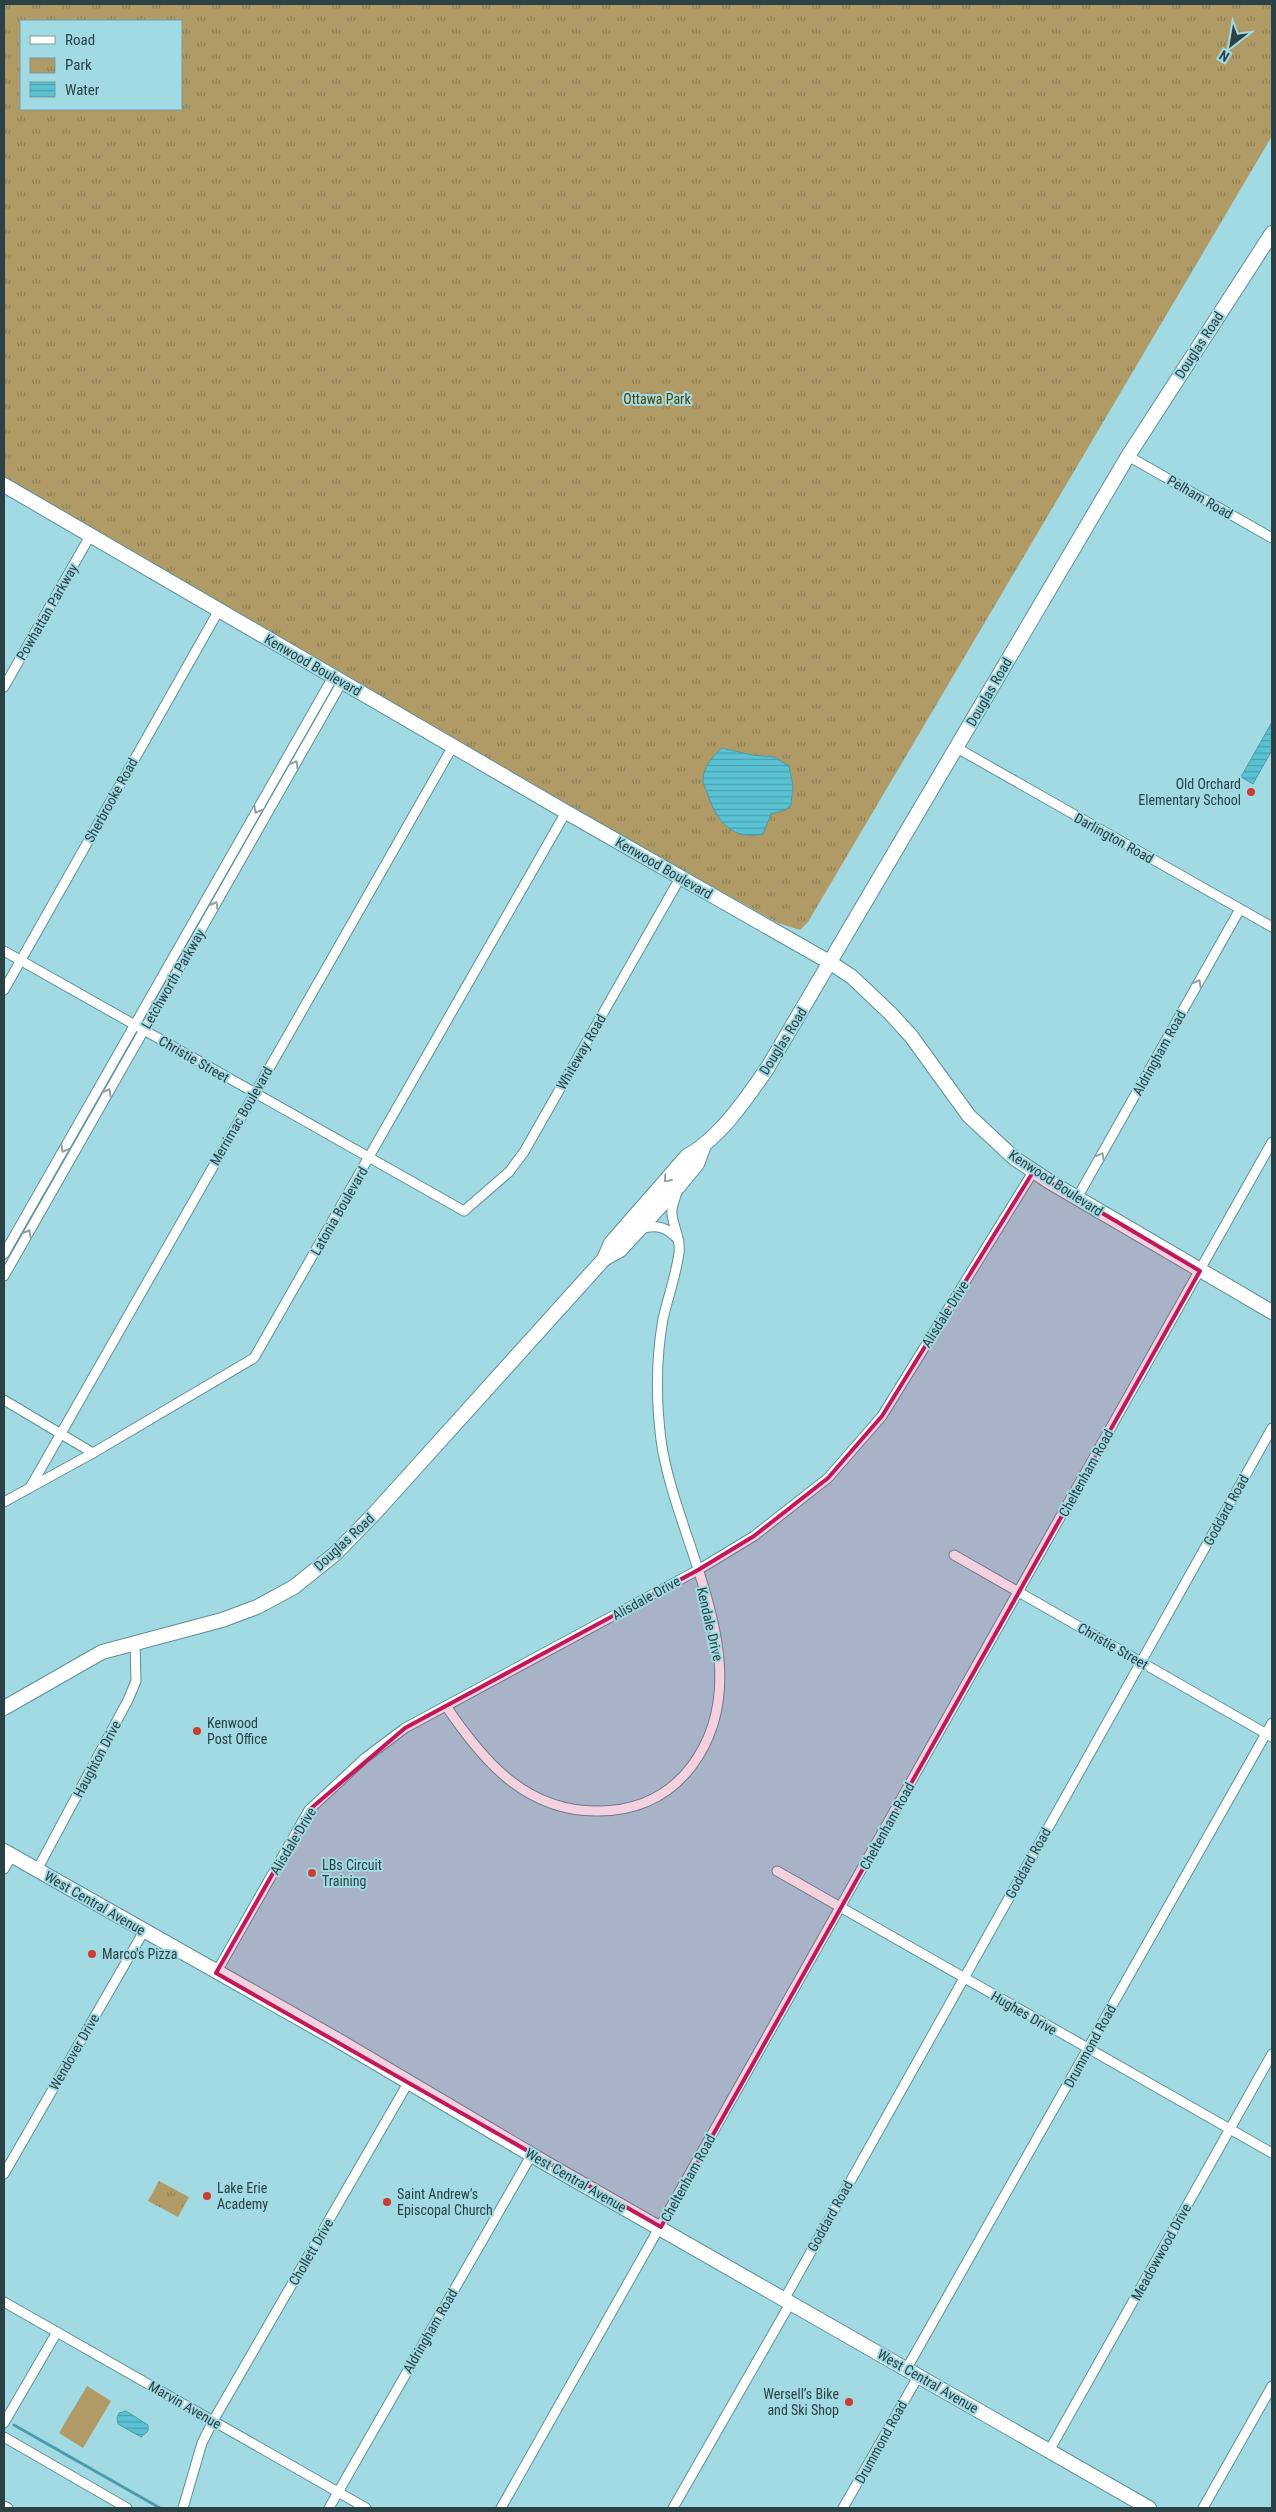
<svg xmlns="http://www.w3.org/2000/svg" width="1276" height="2512" font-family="'Roboto Condensed',sans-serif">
<defs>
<pattern id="park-tufts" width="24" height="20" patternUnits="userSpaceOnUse" patternTransform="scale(1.25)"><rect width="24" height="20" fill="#b09b67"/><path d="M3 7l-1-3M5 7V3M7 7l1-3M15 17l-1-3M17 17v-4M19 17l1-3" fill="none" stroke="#8f8057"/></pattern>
<pattern id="water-rules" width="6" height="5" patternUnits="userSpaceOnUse" patternTransform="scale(1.25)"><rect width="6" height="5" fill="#5ac2d2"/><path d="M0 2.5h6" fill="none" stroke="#4b9fac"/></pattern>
</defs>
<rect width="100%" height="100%" fill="#a2dae3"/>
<polygon fill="#b09b67" points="87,2386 111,2401 83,2448 59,2433"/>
<g fill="url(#park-tufts)" fill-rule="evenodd">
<path d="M 4,4 L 1272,4 L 1272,136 L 808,922 L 800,930 L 778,923 L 621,835 L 4,478 ZM 21,21 L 181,21 L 181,109 L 21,109 Z"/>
<polygon points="159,2181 189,2197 178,2217 148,2201"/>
</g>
<g fill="url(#water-rules)" stroke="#4c9ba8">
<polygon points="1272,722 1272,750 1253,784 1241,777"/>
<path d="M 722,748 L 752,755 L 774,757 L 789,766 L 793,786 L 791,805 L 785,810 L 771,814 L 763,834 C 733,841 717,822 708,795 C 707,791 703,785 703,780 C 703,768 713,755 722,748 Z"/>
<polygon points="126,2411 148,2425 148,2431 141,2437 118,2424 117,2418 119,2413"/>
</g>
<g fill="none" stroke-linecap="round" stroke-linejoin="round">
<polyline stroke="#4c9ba8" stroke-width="3" points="14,2425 160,2508"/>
<g stroke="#5b9199" stroke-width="11">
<g id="street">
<polyline points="1128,456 1272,538"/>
<polyline points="4,687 90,536"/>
<polyline points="957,748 1272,927"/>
<polyline points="4,951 464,1211 509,1172 524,1152 680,878"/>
<polyline points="4,990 219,610"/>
<polyline points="1077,1198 1240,909"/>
<path d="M 640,1229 C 657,1224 668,1227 679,1241"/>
<polyline points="4,1254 333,677"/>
<polyline points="4,1276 342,682"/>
<polyline points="4,1400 93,1453"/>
<polyline points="31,1486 453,746"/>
<polyline points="4,1502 93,1453 254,1358 566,812"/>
<polyline points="954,1555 1272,1737"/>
<path d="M 446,1706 C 483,1761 526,1812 598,1811 C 636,1811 667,1798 691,1767 C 765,1670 675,1543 661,1440 C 656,1400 656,1358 663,1319 C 668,1297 676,1275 679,1253 C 681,1238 673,1227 672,1214 C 671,1207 675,1199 677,1192"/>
<polyline points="4,1869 12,1855"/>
<polyline points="37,1870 128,1700 136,1681 135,1642"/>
<polyline points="777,1871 1272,2153"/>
<polyline points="216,1973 309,1810 365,1758 405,1728 698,1570 754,1536 828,1478 882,1416 1033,1172"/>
<polyline points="4,2174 144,1931"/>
<polyline points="785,2298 1272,1428"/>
<polyline points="4,2302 366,2508"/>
<polyline points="907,2368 1272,1723"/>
<polyline points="4,2423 57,2332"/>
<polyline points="4,2437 127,2508"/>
<polyline points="1049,2451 1272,2054"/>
<polyline points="4,2506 8,2508"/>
<polyline points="183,2508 202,2443 213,2421 408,2083"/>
<polyline points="329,2508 532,2154"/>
<polyline points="501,2508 1272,1142"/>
<polyline points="673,2508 791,2302"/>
<polyline points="843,2508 919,2375"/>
<polyline points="1203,2508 1272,2386"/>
</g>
</g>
<g stroke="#5b9199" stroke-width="16">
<g id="secondary">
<polyline points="4,485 566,812 831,963 852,977 890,1013 911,1036 969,1116 1014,1158 1050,1182 1272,1312"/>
<path d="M 604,1259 L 611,1243 L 687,1156 C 719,1139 748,1097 768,1067 L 1128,456 L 1272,233"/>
<polyline points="4,1708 102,1652 222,1620 257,1607 294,1587 335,1554 374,1514 604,1259 620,1250 678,1187 697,1164 703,1148"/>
<polyline points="4,1851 334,2038 547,2164 1149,2508"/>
</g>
</g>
<use href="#street" stroke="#fff" stroke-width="9"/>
<use href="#secondary" stroke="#fff" stroke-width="14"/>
</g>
<defs><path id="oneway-chevron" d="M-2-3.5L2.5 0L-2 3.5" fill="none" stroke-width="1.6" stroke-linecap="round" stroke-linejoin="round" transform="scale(1.25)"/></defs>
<g stroke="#94a0a2">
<use href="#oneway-chevron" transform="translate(295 764) rotate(-60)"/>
<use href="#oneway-chevron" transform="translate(257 810) rotate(120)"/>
<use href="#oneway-chevron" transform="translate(215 905) rotate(-60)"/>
<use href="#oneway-chevron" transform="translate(1198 983) rotate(-61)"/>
<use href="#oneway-chevron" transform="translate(108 1092) rotate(-60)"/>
<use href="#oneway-chevron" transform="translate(64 1149) rotate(120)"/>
<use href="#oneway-chevron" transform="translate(1101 1156) rotate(-61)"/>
<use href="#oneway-chevron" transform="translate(667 1179) rotate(131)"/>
<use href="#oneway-chevron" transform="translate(28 1233) rotate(-60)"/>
</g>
<path fill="#c2185b" fill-opacity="0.2" stroke="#c2185b" stroke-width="4" stroke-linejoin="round" d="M 1033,1172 L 1200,1271 L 661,2227 L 216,1973 L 309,1810 L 405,1728 L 698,1570 L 754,1536 L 828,1478 L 882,1416 Z"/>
<g fill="#cb3d33" stroke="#a2dae3" stroke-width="2">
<circle cx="1251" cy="792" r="5"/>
<circle cx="197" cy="1731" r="5"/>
<circle cx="312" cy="1873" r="5"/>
<circle cx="92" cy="1954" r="5"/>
<circle cx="207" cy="2196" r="5"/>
<circle cx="387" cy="2202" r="5"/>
<circle cx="849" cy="2402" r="5"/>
</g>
<g text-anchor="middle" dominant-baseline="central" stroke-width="4" stroke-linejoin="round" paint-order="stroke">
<g font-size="14" fill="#2a4145" stroke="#a2dae3">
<text transform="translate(1199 345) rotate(-57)">Douglas Road</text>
<text transform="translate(1200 497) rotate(30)">Pelham Road</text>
<text transform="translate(47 612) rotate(-60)">Powhattan Parkway</text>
<text transform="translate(313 665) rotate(30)">Kenwood Boulevard</text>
<text transform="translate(989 692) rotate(-60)">Douglas Road</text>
<text transform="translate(111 800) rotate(-61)">Sherbrooke Road</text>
<text transform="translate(1114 838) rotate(29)">Darlington Road</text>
<text transform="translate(664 868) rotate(30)">Kenwood Boulevard</text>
<text transform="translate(173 979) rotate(-60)">Letchworth Parkway</text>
<text transform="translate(783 1041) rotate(-58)">Douglas Road</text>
<text transform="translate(581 1052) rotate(-60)">Whiteway Road</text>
<text transform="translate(1159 1053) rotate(-61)">Aldringham Road</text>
<text transform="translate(194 1059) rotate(30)">Christie Street</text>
<text transform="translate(241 1116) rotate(-60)">Merrimac Boulevard</text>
<text transform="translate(1056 1183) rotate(33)">Kenwood Boulevard</text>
<text transform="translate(339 1211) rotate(-60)">Latonia Boulevard</text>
<text transform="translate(945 1314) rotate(-58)">Alisdale Drive</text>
<text transform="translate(1086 1473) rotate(-61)">Cheltenham Road</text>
<text transform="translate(1226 1510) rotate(-61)">Goddard Road</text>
<text transform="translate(344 1542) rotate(-43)">Douglas Road</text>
<text transform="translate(646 1598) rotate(-29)">Alisdale Drive</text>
<text transform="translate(710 1624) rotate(77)">Kendale Drive</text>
<text transform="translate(1113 1646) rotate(30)">Christie Street</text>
<text transform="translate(97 1759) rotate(-62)">Haughton Drive</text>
<text transform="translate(887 1826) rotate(-61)">Cheltenham Road</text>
<text transform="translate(293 1841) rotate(-59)">Alisdale Drive</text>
<text transform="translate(1028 1863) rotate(-61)">Goddard Road</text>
<text transform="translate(95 1903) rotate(30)">West Central Avenue</text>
<text transform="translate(1024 2013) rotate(30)">Hughes Drive</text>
<text transform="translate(1090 2046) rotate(-61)">Drummond Road</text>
<text transform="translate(74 2052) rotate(-60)">Wendover Drive</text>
<text transform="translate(688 2178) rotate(-61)">Cheltenham Road</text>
<text transform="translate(576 2180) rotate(30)">West Central Avenue</text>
<text transform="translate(830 2216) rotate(-61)">Goddard Road</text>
<text transform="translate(311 2252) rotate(-60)">Chollett Drive</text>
<text transform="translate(1161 2252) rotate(-61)">Meadowwood Drive</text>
<text transform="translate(430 2331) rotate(-60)">Aldringham Road</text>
<text transform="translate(928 2381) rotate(30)">West Central Avenue</text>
<text transform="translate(185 2405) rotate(30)">Marvin Avenue</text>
<text transform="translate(881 2442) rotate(-61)">Drummond Road</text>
</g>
<g font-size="14" fill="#554103" stroke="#a2dae3">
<text x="657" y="399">Ottawa Park</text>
</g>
<g font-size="14" fill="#2a4145" stroke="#a2dae3" text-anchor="start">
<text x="1241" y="784" text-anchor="end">Old Orchard<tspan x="1241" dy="16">Elementary School</tspan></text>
<text x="207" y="1723">Kenwood<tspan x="207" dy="16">Post Office</tspan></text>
<text x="322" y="1865">LBs Circuit<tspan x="322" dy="16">Training</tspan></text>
<text x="102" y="1954">Marco's Pizza</text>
<text x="217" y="2188">Lake Erie<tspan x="217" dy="16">Academy</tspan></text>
<text x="397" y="2194">Saint Andrew's<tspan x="397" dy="16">Episcopal Church</tspan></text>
<text x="839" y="2394" text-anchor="end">Wersell’s Bike<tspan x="839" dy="16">and Ski Shop</tspan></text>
</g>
</g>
<rect width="1276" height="2512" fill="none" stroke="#2a4145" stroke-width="10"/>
<rect x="20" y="20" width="162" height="90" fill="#a2dae3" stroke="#729da4"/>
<rect x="30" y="36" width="25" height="8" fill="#ffffff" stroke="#729da4"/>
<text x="65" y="45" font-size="15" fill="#2a4145">Road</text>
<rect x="30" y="58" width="25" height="15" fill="url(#park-tufts)" stroke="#729da4"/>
<text x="65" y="70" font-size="15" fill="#2a4145">Park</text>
<rect x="30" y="82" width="25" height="15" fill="url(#water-rules)" stroke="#729da4"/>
<text x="65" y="95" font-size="15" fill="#2a4145">Water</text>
<g transform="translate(1231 45) rotate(211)" stroke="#a2dae3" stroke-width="4" paint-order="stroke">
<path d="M0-4L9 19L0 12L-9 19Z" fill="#2a4145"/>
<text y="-8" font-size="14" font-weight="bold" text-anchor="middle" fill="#2a4145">N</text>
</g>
</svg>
